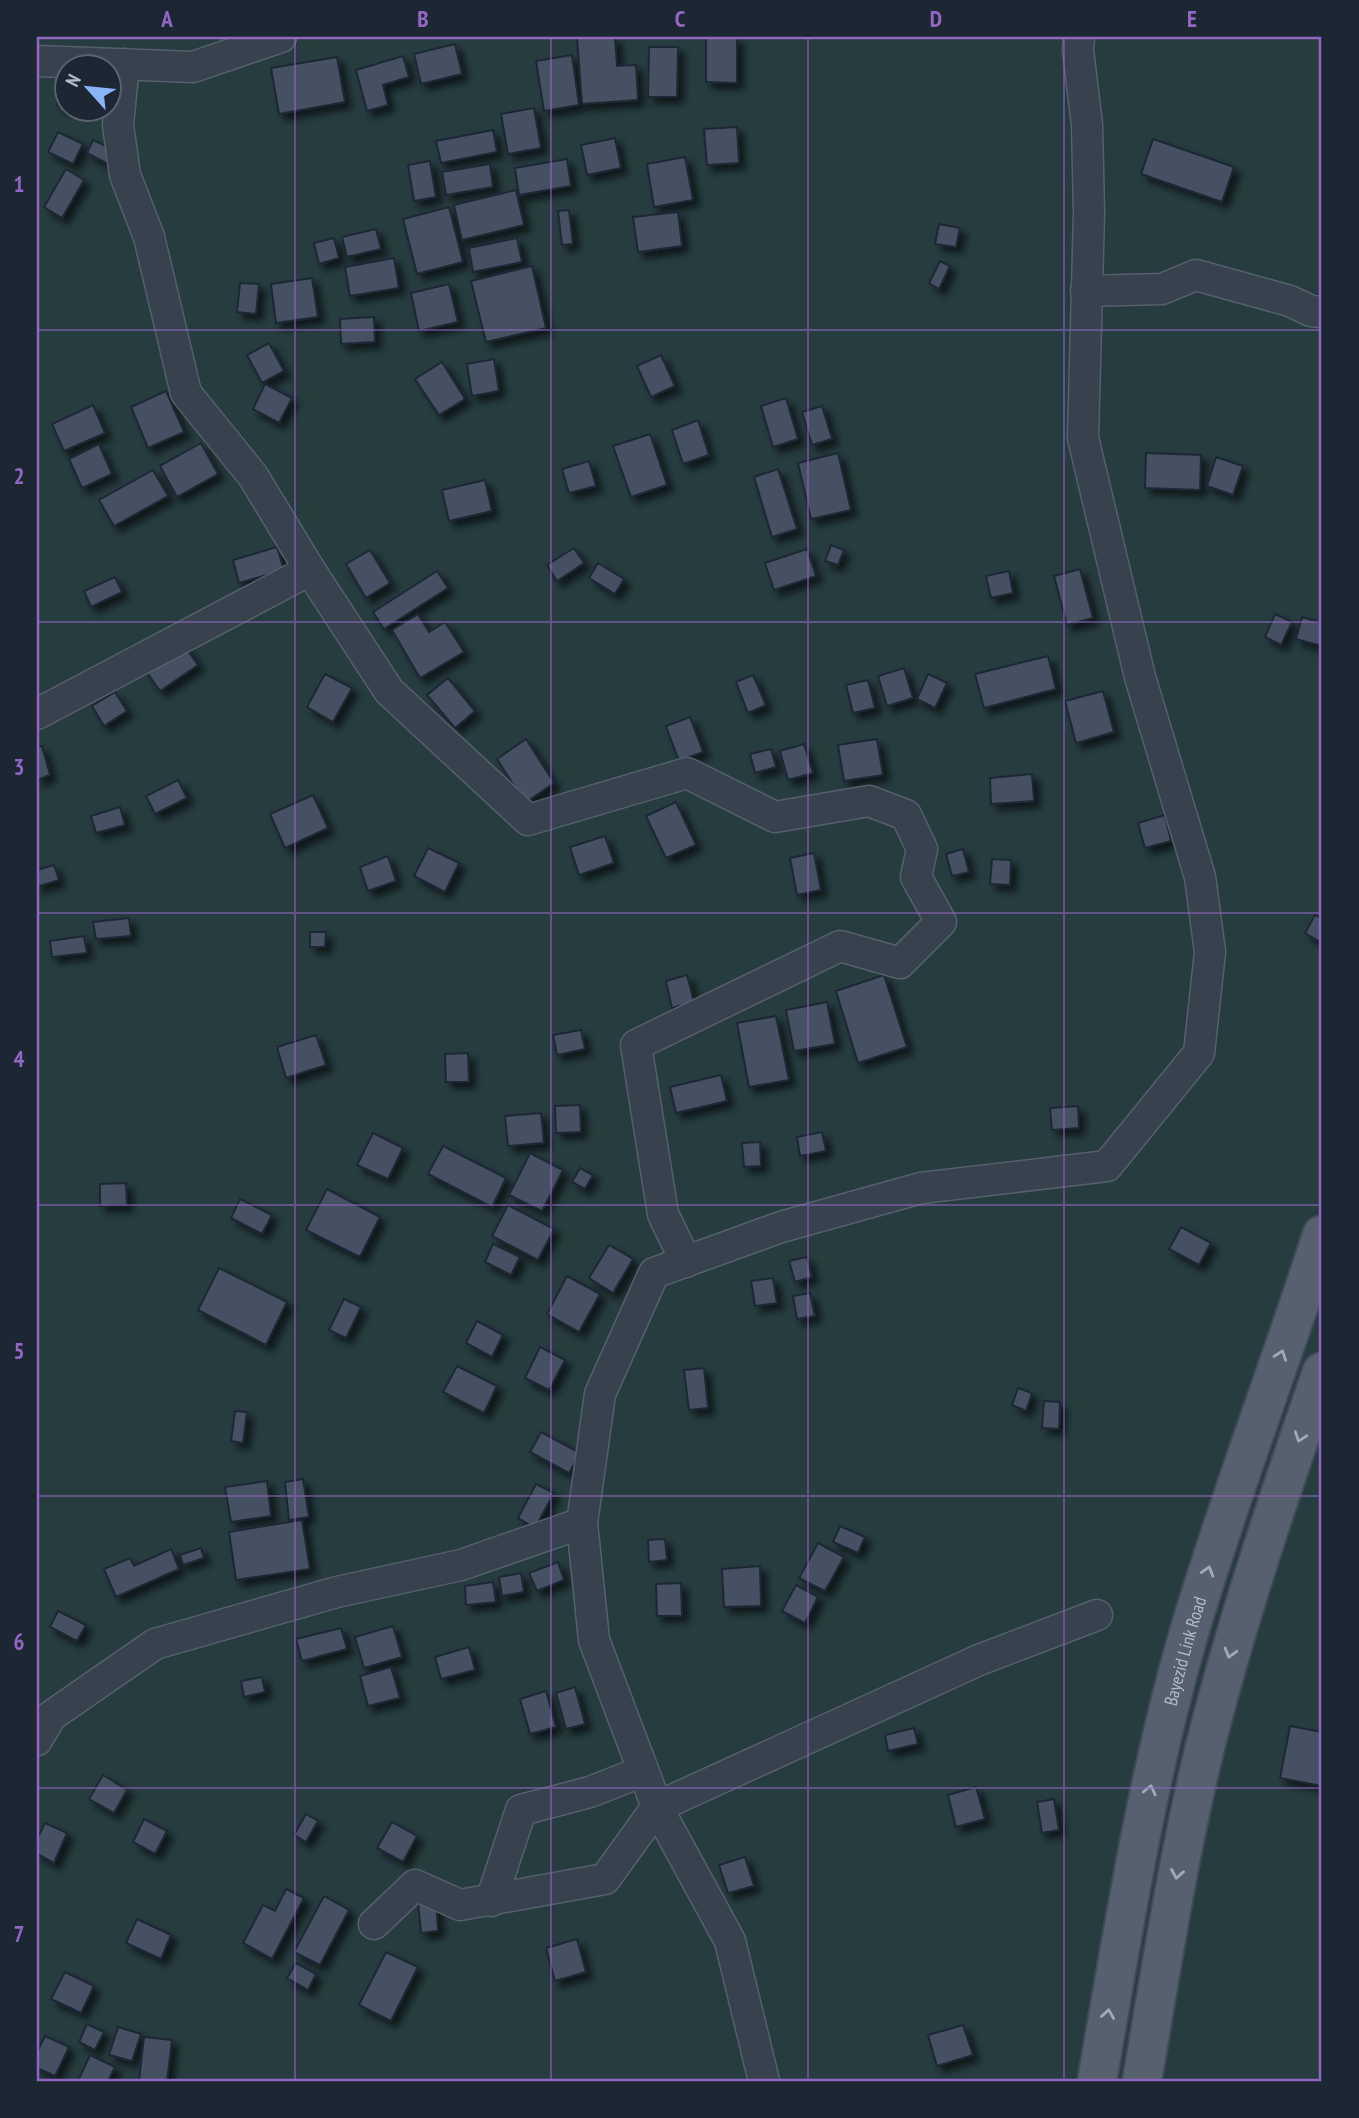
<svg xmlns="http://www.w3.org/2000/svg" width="1359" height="2118" font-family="'PT Sans Narrow',sans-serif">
<defs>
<filter id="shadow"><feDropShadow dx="6" dy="6" stdDeviation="3.5" flood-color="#0009"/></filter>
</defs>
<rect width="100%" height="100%" fill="#242f3e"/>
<path fill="#263c3f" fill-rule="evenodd" d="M 37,37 L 1322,37 L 1322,2081 L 37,2081 ZM 66,66 L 108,66 L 108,108 L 66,108 Z"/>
<g fill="#455162" stroke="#1f2835" stroke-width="2" filter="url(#shadow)">
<polygon points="577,37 615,37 617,66 636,65 638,100 582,104"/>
<polygon points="706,38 737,38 737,83 706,82"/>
<polygon points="455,44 462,74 421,84 414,54"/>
<polygon points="649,47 678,47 677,97 648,97"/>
<polygon points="572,55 579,105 544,111 536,61"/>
<polygon points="403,56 409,77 383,85 388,105 367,111 356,70"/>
<polygon points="337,57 345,102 279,114 271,68"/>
<polygon points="64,76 66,76 66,108 57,106"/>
<polygon points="534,108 541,148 508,154 501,114"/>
<polygon points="737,127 739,163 707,165 704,129"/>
<polygon points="493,130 497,152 441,163 436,141"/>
<polygon points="58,132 83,144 73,164 48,152"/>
<polygon points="615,138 621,168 587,175 581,145"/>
<polygon points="1153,139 1234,167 1222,202 1141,174"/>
<polygon points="93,140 117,151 110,165 87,153"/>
<polygon points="685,157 693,200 654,207 647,164"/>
<polygon points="567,159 571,186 519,195 515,168"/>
<polygon points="430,161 436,197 414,201 408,165"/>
<polygon points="490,164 493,187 446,195 442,172"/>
<polygon points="66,169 84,180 62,218 44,207"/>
<polygon points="516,190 524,225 462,240 454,205"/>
<polygon points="449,207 463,262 417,274 403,219"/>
<polygon points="569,210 573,244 562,245 558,211"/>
<polygon points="678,212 682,246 638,252 633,217"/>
<polygon points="939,224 960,228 956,247 935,244"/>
<polygon points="376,229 381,249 347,257 342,237"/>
<polygon points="334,238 339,258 319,264 314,243"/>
<polygon points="517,238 522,262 473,272 469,248"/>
<polygon points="394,258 399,288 350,296 345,267"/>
<polygon points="940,261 950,266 939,289 929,283"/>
<polygon points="532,266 546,328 486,342 471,281"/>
<polygon points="312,278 318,317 276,323 271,284"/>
<polygon points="240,283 259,284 256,314 237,312"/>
<polygon points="449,284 458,322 419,331 411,293"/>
<polygon points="374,317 375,342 341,344 340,319"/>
<polygon points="269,343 284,371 262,383 247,355"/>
<polygon points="661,355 675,386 651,397 637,366"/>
<polygon points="494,359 499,391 472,396 467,364"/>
<polygon points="442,362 465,399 439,415 415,379"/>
<polygon points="265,384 292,398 279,423 253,409"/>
<polygon points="166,391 184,432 148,448 131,407"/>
<polygon points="786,398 798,439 773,447 761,406"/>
<polygon points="93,405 105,433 64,451 52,424"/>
<polygon points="822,406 832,439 812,445 802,412"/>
<polygon points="698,420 709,455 683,464 672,430"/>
<polygon points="650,434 667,485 631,497 613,446"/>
<polygon points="201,443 218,474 177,497 160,466"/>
<polygon points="99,444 112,474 82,488 69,459"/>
<polygon points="838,453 851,510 811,519 798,463"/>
<polygon points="1146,453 1201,455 1200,490 1145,488"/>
<polygon points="1216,457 1243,466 1233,495 1207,486"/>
<polygon points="589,461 596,486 569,493 562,469"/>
<polygon points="778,469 797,529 772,537 754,477"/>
<polygon points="153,470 168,496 114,526 99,500"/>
<polygon points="485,480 492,511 449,521 442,490"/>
<polygon points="831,545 844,550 838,565 825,561"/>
<polygon points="277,547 284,570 239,583 233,560"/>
<polygon points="574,548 584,563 557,581 547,565"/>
<polygon points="807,549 816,576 774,590 765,563"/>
<polygon points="370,550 390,583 366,598 346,564"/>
<polygon points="598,563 624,579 615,594 589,578"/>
<polygon points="1080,569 1093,618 1067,625 1054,576"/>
<polygon points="437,571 448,588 384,629 373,612"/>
<polygon points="1009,571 1013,593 991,598 986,576"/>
<polygon points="115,577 122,592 91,607 84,591"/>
<polygon points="418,614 429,632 445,622 464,652 420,678 392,630"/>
<polygon points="1275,614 1292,622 1281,645 1265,637"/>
<polygon points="1302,617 1322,623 1322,646 1296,639"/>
<polygon points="184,645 198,665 160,691 146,671"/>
<polygon points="1048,656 1056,689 984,708 975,674"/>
<polygon points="904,668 913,698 887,706 878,676"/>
<polygon points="325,674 352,688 333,722 307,707"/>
<polygon points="928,674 947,683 935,708 917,699"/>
<polygon points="753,675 766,705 748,713 736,682"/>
<polygon points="448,678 475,711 455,728 427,695"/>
<polygon points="868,680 875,708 853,713 846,685"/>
<polygon points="1103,691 1114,732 1076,743 1065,701"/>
<polygon points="115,692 127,711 104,726 92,706"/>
<polygon points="690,717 703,752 679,761 666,726"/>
<polygon points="526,739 554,783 525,803 497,759"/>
<polygon points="877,739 883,775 844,781 838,745"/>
<polygon points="804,744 813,773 788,780 780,751"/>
<polygon points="42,746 50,775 37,780 37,747"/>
<polygon points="771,749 776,767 755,773 750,754"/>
<polygon points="1032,774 1034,801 991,804 990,778"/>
<polygon points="178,780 187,798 155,814 146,796"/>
<polygon points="313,795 328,828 285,848 270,814"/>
<polygon points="676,802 696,845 666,858 646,816"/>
<polygon points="120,807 125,825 96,833 91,816"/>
<polygon points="1165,815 1171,841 1145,848 1138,823"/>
<polygon points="605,836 614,863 579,875 570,847"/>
<polygon points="428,848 459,863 445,892 414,876"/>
<polygon points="963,849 969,872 952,876 946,854"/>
<polygon points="814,853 821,890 797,895 790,858"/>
<polygon points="388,856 396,881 368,891 360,867"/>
<polygon points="992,859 1011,860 1010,885 990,884"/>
<polygon points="54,865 59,880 37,887 37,870"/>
<polygon points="1315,915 1322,919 1322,943 1305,933"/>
<polygon points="129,918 131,936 96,939 93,922"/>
<polygon points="310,932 326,932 325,947 310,947"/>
<polygon points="84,936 87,953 52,957 50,941"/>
<polygon points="687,975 694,1002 672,1008 666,981"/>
<polygon points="884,975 907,1047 858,1063 836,991"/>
<polygon points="827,1002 835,1044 794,1051 786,1010"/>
<polygon points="776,1016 789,1080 749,1087 737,1023"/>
<polygon points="581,1030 585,1049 557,1055 553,1035"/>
<polygon points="316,1035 326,1065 286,1078 277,1047"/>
<polygon points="468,1053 469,1082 446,1082 445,1054"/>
<polygon points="721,1075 727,1101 676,1113 670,1087"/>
<polygon points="580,1105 581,1132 556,1133 555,1106"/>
<polygon points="1078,1106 1079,1128 1052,1130 1050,1108"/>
<polygon points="541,1113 544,1143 508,1146 505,1116"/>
<polygon points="822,1132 826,1151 800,1156 797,1137"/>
<polygon points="373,1133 403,1148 388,1179 357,1165"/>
<polygon points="760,1142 761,1166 744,1167 742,1143"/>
<polygon points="443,1146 506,1178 492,1207 428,1174"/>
<polygon points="530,1153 563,1170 542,1211 509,1195"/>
<polygon points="580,1168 593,1175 585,1189 572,1182"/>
<polygon points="126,1183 127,1205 100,1206 100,1184"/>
<polygon points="327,1189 380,1217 360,1257 306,1230"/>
<polygon points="240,1199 272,1215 262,1234 231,1218"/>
<polygon points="508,1205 554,1229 538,1260 492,1236"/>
<polygon points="1181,1227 1211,1243 1199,1265 1169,1249"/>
<polygon points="493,1244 520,1257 511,1275 485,1262"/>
<polygon points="609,1245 633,1259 613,1293 589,1278"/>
<polygon points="807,1257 812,1277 795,1282 789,1261"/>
<polygon points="219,1268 287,1302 266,1345 198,1310"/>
<polygon points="567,1276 600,1294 579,1332 547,1314"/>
<polygon points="773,1278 777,1303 755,1306 751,1281"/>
<polygon points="810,1293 815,1316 797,1319 793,1296"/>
<polygon points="344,1299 361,1307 346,1338 329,1330"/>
<polygon points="477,1321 503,1335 492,1357 466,1343"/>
<polygon points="540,1347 565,1360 549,1390 525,1378"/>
<polygon points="457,1366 497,1386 484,1413 443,1392"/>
<polygon points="704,1368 708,1408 689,1410 684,1370"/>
<polygon points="1018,1388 1032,1393 1026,1411 1012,1405"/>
<polygon points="1044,1401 1060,1402 1059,1429 1042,1428"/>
<polygon points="235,1411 247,1412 243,1443 231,1441"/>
<polygon points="541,1432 580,1453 569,1473 530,1452"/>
<polygon points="303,1479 309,1517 289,1520 285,1482"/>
<polygon points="267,1481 271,1516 231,1522 225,1487"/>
<polygon points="536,1484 554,1493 535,1528 518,1518"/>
<polygon points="302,1520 310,1569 236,1580 229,1532"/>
<polygon points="840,1526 865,1537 858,1553 833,1542"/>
<polygon points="665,1539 667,1560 649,1562 648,1540"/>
<polygon points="818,1543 844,1557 825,1591 799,1578"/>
<polygon points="201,1548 204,1558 183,1565 180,1555"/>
<polygon points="171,1549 179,1569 116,1597 104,1569 130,1558 134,1566"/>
<polygon points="558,1562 564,1580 537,1591 529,1573"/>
<polygon points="760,1566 761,1606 724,1607 722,1569"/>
<polygon points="521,1573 524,1592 502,1596 499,1577"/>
<polygon points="493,1582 496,1602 466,1605 465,1586"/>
<polygon points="681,1583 682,1616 657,1616 656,1584"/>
<polygon points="796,1585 818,1597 805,1623 782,1611"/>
<polygon points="58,1611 86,1625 77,1641 50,1627"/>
<polygon points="393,1626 402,1657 364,1668 355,1637"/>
<polygon points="341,1628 347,1649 302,1661 296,1639"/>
<polygon points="469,1647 475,1670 441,1679 435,1657"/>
<polygon points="391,1667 400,1698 368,1706 360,1676"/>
<polygon points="262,1677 265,1692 244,1697 241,1681"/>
<polygon points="575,1687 585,1724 566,1729 556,1693"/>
<polygon points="546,1691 556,1727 530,1734 520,1699"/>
<polygon points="1290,1726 1322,1732 1322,1786 1280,1778"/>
<polygon points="914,1728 918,1744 888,1751 885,1735"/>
<polygon points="103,1775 127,1790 114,1813 89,1799"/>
<polygon points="976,1787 985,1819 956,1827 948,1795"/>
<polygon points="1054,1799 1059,1830 1042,1833 1037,1802"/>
<polygon points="306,1814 318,1821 306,1842 294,1835"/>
<polygon points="144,1819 167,1831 155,1854 133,1842"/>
<polygon points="392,1822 417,1836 403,1862 377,1848"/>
<polygon points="45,1823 67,1833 54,1863 37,1854 37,1839"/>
<polygon points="745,1857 754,1886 728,1893 719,1865"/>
<polygon points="286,1889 304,1898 272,1959 243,1943 263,1905 275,1911"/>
<polygon points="324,1896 349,1910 320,1965 294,1952"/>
<polygon points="436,1901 438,1931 421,1933 418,1902"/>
<polygon points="137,1919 171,1935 161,1959 126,1943"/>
<polygon points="577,1939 586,1972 555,1981 546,1948"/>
<polygon points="386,1952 418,1967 391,2021 359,2005"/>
<polygon points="296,1963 316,1974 308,1990 287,1978"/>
<polygon points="65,1972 94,1986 81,2013 51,1999"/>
<polygon points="87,2024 104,2032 95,2050 79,2042"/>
<polygon points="963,2025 973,2055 937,2066 928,2035"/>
<polygon points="118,2027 141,2034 132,2061 109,2055"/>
<polygon points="45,2036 69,2047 55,2076 37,2068 37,2052"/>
<polygon points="144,2037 172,2040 167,2081 139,2081"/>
<polygon points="90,2055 115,2067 108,2081 78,2081"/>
</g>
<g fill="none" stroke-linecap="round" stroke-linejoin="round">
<g stroke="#565f6c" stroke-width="33">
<g id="street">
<polyline points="37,61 193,67 281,37"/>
<polyline points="124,64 118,125 125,175 149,237 186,393 253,476 310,570"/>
<polyline points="1086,291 1162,289 1196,275 1290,301 1311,311 1322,312"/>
<polyline points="37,714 310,570 389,691 528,820 687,773 775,817 869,801 906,815 922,849 916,877 941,922 900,963 840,946 636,1045 663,1214 686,1262"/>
<polyline points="582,1523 594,1640 657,1807 730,1941 764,2081"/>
<polyline points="37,1740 51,1716 155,1644 337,1592 461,1565 582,1523 600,1394 654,1273 781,1227 921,1188 1107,1166 1199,1053 1210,952 1200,877 1140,677 1083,438 1089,213 1087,125 1078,50 1079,37"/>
<polyline points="491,1901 521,1810 590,1792 643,1771"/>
<polyline points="374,1924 415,1885 460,1905 605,1879 657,1807 979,1660 1097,1615"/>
</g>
</g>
<g stroke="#414a57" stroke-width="42">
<g id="primary">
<path id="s1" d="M 1097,2081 C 1123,1932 1146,1782 1188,1636 C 1228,1500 1279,1369 1322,1235"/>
<path d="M 1142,2081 C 1161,1969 1178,1857 1205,1747 C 1237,1620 1279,1496 1322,1372"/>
</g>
</g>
<use href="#street" stroke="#38414e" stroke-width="30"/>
<use href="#primary" stroke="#56606e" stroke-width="38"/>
</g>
<defs><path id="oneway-chevron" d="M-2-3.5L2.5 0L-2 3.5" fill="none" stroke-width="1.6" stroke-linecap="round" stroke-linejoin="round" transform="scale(1.75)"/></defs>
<g stroke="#a1aab7">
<use href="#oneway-chevron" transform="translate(1281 1355) rotate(-71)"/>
<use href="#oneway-chevron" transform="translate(1300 1437) rotate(109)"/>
<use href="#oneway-chevron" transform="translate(1208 1571) rotate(-73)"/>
<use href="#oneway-chevron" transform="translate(1230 1653) rotate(106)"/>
<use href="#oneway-chevron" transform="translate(1150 1790) rotate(-77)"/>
<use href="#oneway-chevron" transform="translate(1177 1874) rotate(100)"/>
<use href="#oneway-chevron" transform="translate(1108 2014) rotate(-81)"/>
</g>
<path fill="none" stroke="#9266c3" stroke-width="2" stroke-opacity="0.55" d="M 295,37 L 295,2081M 551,37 L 551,2081M 808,37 L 808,2081M 1064,37 L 1064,2081M 37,330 L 1322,330M 37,622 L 1322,622M 37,913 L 1322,913M 37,1205 L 1322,1205M 37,1496 L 1322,1496M 37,1788 L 1322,1788"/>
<g text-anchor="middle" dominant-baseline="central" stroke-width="6" stroke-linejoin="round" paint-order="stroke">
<g font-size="18" fill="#b4bcc9" stroke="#1d2633">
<text stroke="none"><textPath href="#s1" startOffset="439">Bayezid Link Road</textPath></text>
</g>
</g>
<rect width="1359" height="2118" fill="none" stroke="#1d2633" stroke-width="77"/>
<g transform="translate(88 88) rotate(297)"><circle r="33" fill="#1d2633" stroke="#59626f" stroke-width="2"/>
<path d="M0-5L12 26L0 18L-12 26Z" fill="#8ab4f8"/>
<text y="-10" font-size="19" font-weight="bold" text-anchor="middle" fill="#b4bcc9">N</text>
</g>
<rect x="38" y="38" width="1282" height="2042" fill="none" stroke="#9266c3" stroke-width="2.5"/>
<g font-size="23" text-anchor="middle" font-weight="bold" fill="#9266c3">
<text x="167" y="27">A</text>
<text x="423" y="27">B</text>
<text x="680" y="27">C</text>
<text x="936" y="27">D</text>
<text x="1192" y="27">E</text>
<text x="19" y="192">1</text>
<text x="19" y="484">2</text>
<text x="19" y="775">3</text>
<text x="19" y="1067">4</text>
<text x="19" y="1359">5</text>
<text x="19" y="1650">6</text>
<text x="19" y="1942">7</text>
</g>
</svg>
